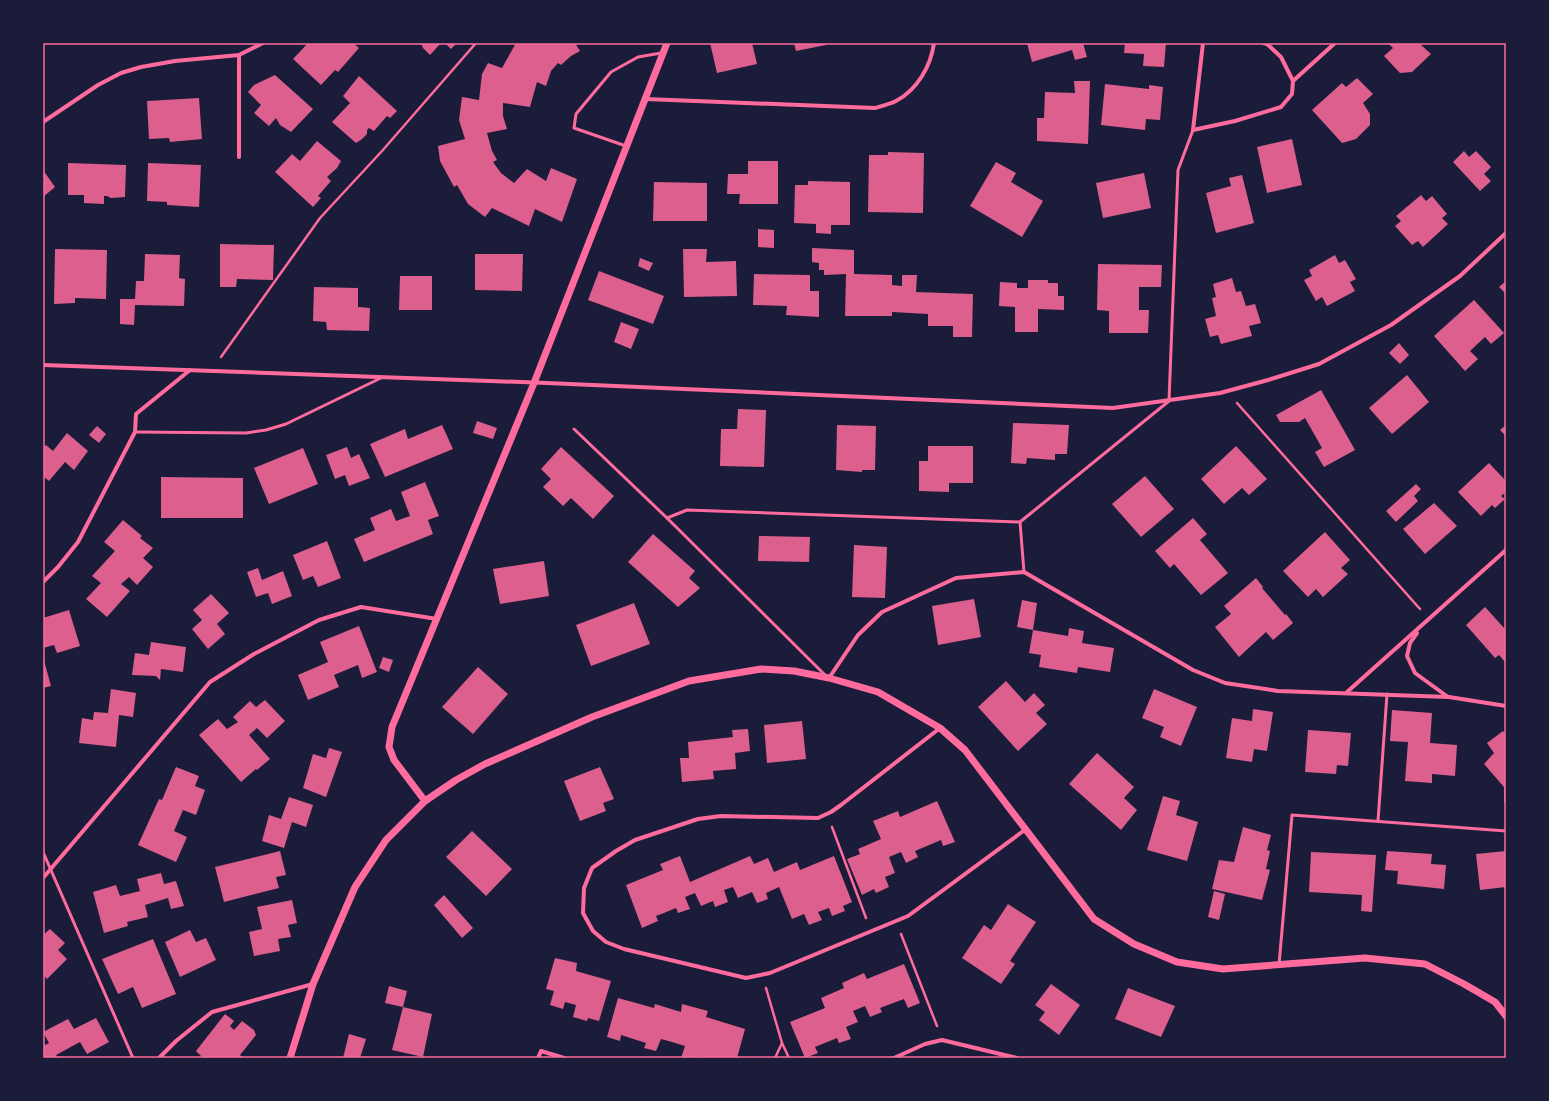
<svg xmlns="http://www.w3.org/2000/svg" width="1549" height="1101" font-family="Montserrat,sans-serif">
<rect width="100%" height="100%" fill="#1b1b3a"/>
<g fill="#dd5f8e">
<polygon points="308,43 353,43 359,48 338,72 335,70 321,85 293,59"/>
<polygon points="421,43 441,43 430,55 423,48"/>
<polygon points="445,43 457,43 451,49"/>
<polygon points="516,43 575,43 580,51 571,56 561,65 558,63 551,71 546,86 537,82 530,107 503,103 503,116 507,129 487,133 492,151 497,160 493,162 501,173 514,183 527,169 546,181 551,168 577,179 562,222 535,209 529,226 492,208 485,217 468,204 457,185 454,187 440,161 438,146 465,139 459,120 462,97 479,100 482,74 488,63 502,68"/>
<polygon points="710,43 752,43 757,64 717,73"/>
<polygon points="794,43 825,43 826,45 796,51"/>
<polygon points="1027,43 1083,43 1087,57 1075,60 1072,50 1032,62"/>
<polygon points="1125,43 1166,43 1164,67 1143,66 1144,54 1124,53"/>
<polygon points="1388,43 1419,43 1431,54 1412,72 1400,73 1384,56 1393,48"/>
<polygon points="275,75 313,109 291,132 280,125 276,118 269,126 254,113 261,105 248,92 254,85"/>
<polygon points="359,76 397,111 390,118 387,116 374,131 369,128 367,130 367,134 362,139 356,143 332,122 350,103 343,96"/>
<polygon points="1357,78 1373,94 1363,103 1370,114 1370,125 1356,139 1342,143 1312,110 1342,83 1346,87"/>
<polygon points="1074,81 1090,81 1088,144 1037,141 1037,118 1044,118 1045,92 1075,93"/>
<polygon points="1105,84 1149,89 1149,85 1163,87 1160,120 1146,119 1145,130 1101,125"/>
<polygon points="199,98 202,139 170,142 169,138 149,139 147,101"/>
<polygon points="1292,139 1302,185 1267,193 1257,147"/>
<polygon points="317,141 341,161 337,168 327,177 331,181 318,196 321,198 313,207 275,172 292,154 300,161"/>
<polygon points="1464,151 1469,157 1476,151 1491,167 1484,174 1491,181 1480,191 1453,162"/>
<polygon points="888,152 924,153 923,213 868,212 869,155 888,155"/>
<polygon points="748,161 778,161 778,204 739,204 740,194 727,194 728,174 748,174"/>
<polygon points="996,162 1016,173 1011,182 1043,201 1022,237 970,206"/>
<polygon points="68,163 126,165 125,197 111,198 107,196 104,196 104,204 84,203 84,195 68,195"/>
<polygon points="148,163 201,165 199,207 167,205 167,202 147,201"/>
<polygon points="43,170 55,187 43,197"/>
<polygon points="1144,173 1151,208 1103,218 1096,183"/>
<polygon points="1242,175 1254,223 1216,233 1206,193 1231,186 1229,178"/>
<polygon points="808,181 850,182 850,225 831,225 831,234 816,233 816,224 794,223 795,185 808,185"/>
<polygon points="654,182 707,183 707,221 653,221"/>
<polygon points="1421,195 1426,201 1432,196 1447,214 1442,218 1448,224 1423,247 1418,241 1412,245 1395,226 1401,221 1396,216"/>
<polygon points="758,229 774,230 774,248 758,247"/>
<polygon points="220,244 274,245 273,280 237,279 236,287 220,287"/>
<polygon points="812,248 854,250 854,274 892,275 892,285 902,286 902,275 917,275 916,292 973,294 972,337 953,337 953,326 928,326 928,314 892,312 892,316 845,316 846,274 824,275 824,270 819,270 819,263 812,262"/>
<polygon points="55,249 107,250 106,299 75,298 75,303 54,304"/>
<polygon points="683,249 707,249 706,262 736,261 737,296 684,297"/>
<polygon points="145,254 180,255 179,278 185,279 184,306 135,305 134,325 120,324 120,299 135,299 136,281 144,281"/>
<polygon points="475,254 523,254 522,291 475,290"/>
<polygon points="1335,255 1339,263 1345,260 1356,279 1350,282 1355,291 1327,306 1322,297 1316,301 1304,280 1312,276 1309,270"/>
<polygon points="640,258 653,263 649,271 638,266"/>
<polygon points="1098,264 1162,265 1161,287 1139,287 1139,310 1149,310 1148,333 1109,333 1109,311 1097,310"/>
<polygon points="599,271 664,296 653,324 588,300"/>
<polygon points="754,274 810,275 810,291 819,291 819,317 786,315 787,306 753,305"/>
<polygon points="400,276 432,276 432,310 399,310"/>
<polygon points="1232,278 1236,292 1241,291 1246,306 1255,304 1261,323 1249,326 1252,336 1221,344 1218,335 1210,337 1205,319 1216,316 1212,298 1216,297 1213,284"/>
<polygon points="1028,280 1048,280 1048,283 1058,283 1058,296 1064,296 1064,310 1038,309 1038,332 1015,332 1015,307 999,306 1000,282 1017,283 1017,288 1028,288"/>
<polygon points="1506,281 1506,294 1499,287"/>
<polygon points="314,287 358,288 358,307 370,308 369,331 327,330 326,322 313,321"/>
<polygon points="1474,300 1504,333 1491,344 1485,337 1470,351 1478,359 1465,371 1434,336"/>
<polygon points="621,322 639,329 631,349 614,342"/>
<polygon points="1399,343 1409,355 1400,364 1389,353"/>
<polygon points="1407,375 1429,402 1392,434 1369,408"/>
<polygon points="1321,390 1355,450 1324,467 1315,452 1322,448 1305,418 1299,422 1280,422 1276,415"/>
<polygon points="738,409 766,410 764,467 720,466 721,429 737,429"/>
<polygon points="477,421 497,428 493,439 473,433"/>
<polygon points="1013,423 1069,425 1067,454 1055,454 1055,460 1027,458 1026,464 1011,463"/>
<polygon points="442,425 453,449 385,477 370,444 405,429 408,439"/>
<polygon points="837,425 876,426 875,470 862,470 862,472 836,470"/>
<polygon points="1506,425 1506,436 1500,430"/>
<polygon points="97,426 106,434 99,443 89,435"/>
<polygon points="67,433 88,451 74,470 65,462 49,481 43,476 43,448 46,445 53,451"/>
<polygon points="928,446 973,446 973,483 949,483 949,492 919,491 919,461 928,461"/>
<polygon points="1236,446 1267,479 1249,495 1242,488 1224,504 1201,479"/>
<polygon points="347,447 351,458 359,454 370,478 349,486 345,475 335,479 326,455"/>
<polygon points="561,447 614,496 593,519 571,498 563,506 543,487 551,479 541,469"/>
<polygon points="303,448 318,484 269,504 254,468"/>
<polygon points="1489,463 1506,481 1506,492 1501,496 1505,499 1495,508 1492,505 1481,516 1458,492"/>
<polygon points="1145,476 1174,509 1141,537 1112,504"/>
<polygon points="161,477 243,478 243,518 161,518"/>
<polygon points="425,482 439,516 428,520 433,534 364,562 354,539 375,530 370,518 391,509 396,521 410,516 401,492"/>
<polygon points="1416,484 1421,489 1414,496 1418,501 1396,522 1386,511"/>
<polygon points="1434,503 1457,526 1425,554 1403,529"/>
<polygon points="1193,518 1207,534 1200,540 1228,573 1201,595 1174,564 1170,568 1155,551"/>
<polygon points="123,520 142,536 140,538 153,548 143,558 153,567 137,585 129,577 121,584 130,591 107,617 86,599 101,583 92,576 115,551 104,542"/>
<polygon points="1325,532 1350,560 1341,568 1348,574 1323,597 1316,589 1308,597 1283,571"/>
<polygon points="653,534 695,571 689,578 700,588 678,607 628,562"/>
<polygon points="759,536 810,537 809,562 758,561"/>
<polygon points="327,541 341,578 318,587 313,576 303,580 293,555"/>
<polygon points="854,545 887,547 885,598 852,597"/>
<polygon points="544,561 549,596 500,604 493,569"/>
<polygon points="258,568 262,580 283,571 292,596 272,604 268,593 256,597 247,572"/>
<polygon points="1256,578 1263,587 1262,588 1285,615 1286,614 1293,623 1273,640 1266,632 1239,657 1215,627 1231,614 1224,606"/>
<polygon points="211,594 229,613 217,624 225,634 208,649 192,629 202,620 193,610"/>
<polygon points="974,599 981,637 938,645 932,606"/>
<polygon points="1022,600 1037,603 1033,630 1068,636 1069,628 1084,631 1082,643 1114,648 1110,672 1078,667 1077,673 1039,667 1041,655 1029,653 1033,630 1017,627"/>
<polygon points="634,603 650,644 591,666 576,625"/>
<polygon points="1485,607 1505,629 1506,627 1506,663 1499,655 1495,658 1466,625"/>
<polygon points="69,610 80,646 57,653 54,645 43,648 43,618"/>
<polygon points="359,626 377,672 362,678 358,665 334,675 339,687 308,700 298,675 328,662 320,642"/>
<polygon points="151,642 186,647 183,672 161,669 160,680 156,676 132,675 135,653 149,655"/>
<polygon points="43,657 51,686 43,688"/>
<polygon points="383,657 393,660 389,672 379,668"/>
<polygon points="478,667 508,694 473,734 442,707"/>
<polygon points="1006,681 1025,702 1034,693 1045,705 1036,713 1047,724 1018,751 978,707"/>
<polygon points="111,689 136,693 133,717 119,715 116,747 79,743 82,718 93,720 94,712 108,713"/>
<polygon points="1154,689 1197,707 1181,746 1160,737 1164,727 1142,718"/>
<polygon points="265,700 285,721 267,738 257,728 249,735 270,759 257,770 256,769 241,782 199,735 218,719 227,729 238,722 233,717 250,701 256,707"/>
<polygon points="1253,709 1273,712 1267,751 1254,749 1252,762 1226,758 1232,718 1252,721"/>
<polygon points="1392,710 1432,713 1430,743 1457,745 1455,776 1432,774 1432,783 1405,781 1408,742 1390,741"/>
<polygon points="802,721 806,759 767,763 764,725"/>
<polygon points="748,729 750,751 735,753 736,769 713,771 714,779 682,782 680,758 689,758 688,742 733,737 732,730"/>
<polygon points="1308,730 1351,733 1348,766 1337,765 1336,774 1305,772"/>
<polygon points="1503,731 1506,735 1506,803 1504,802 1504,787 1484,764 1494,753 1487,743"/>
<polygon points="329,748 342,752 326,797 303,788 313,754 326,758"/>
<polygon points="1097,753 1134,787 1124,798 1137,810 1121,830 1069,784"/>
<polygon points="176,767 199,776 195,786 205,790 196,815 183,810 174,831 187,837 176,862 138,845 159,799 162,800"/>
<polygon points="600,767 614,799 603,803 606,811 580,821 564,781"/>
<polygon points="1163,796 1180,801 1176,815 1198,822 1187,861 1147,850"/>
<polygon points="289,797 313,805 306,827 292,822 284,848 262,841 269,815 281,819"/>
<polygon points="937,801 955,842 943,846 941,840 915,851 918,857 906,863 901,852 889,857 895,873 885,877 889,887 876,893 874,889 862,895 847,859 860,854 858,849 881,839 873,821 898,811 900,817"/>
<polygon points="1243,827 1271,835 1267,850 1270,851 1266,869 1270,870 1262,900 1212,889 1219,860 1234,862"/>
<polygon points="472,831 512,869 486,896 446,857"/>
<polygon points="280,851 286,875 276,877 279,888 224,902 215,867"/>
<polygon points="1387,851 1432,854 1431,864 1446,865 1444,889 1397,884 1398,871 1385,870"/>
<polygon points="1506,851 1506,887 1480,890 1476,854"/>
<polygon points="1311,852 1376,855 1372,912 1361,911 1362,895 1309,892"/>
<polygon points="680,856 690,882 750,856 754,864 768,858 774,872 797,862 800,870 834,856 852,902 843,906 845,911 832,916 829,908 818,912 822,920 809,925 804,914 792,919 779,887 766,893 768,899 757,903 752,892 738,898 733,887 724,890 728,902 715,907 713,901 701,906 695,893 685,897 690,909 678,913 676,908 664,913 656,916 658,921 642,928 626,885 663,870 660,864"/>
<polygon points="161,873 164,884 176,881 184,906 171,909 168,898 145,905 148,917 127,922 128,926 104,933 93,892 116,885 120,896 140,891 137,879"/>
<polygon points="1214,891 1225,894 1219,920 1208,917"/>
<polygon points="444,895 473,928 462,938 434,905"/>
<polygon points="292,900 297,923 288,925 291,937 278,939 280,951 254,956 249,932 262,929 257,907"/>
<polygon points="1008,904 1036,922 1010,961 1015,964 1001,984 962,958 984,925 991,930"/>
<polygon points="50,929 65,943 58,950 67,959 47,979 43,975 43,935"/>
<polygon points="190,930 196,942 206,938 216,960 180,977 165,942"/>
<polygon points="153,939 176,994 142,1008 133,987 118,994 102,959"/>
<polygon points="555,958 577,963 576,971 611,981 599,1021 588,1018 587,1021 573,1017 576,1005 565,1002 563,1009 550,1005 554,991 546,989"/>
<polygon points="904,964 920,1003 908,1008 904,999 880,1008 882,1012 870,1017 865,1006 853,1011 858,1022 846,1027 851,1039 839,1043 837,1038 815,1047 818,1053 805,1058 790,1022 825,1008 821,998 844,988 842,983 864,973 867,979"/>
<polygon points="1051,984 1080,1005 1059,1035 1039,1020 1045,1012 1035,1005"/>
<polygon points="389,986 407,991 403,1007 432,1014 423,1057 392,1050 403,1007 385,1003"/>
<polygon points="1128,988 1175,1006 1161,1037 1115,1019"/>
<polygon points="618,998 654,1008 655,1004 681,1012 682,1004 708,1011 706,1017 745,1029 737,1058 703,1058 698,1056 697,1058 681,1058 685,1046 672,1042 661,1039 656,1051 644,1048 646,1043 621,1035 620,1041 607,1037"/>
<polygon points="225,1014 234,1021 230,1026 234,1030 242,1021 254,1030 256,1035 240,1055 244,1058 203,1058 196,1051"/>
<polygon points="96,1018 109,1042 87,1054 80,1042 56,1055 58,1058 43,1058 43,1046 49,1043 43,1032 68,1019 74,1029"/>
<polygon points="349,1034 366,1039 360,1058 343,1058"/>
</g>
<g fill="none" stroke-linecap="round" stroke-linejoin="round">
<g stroke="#ff6b9d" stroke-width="2.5">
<polyline points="221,357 320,218 382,151 476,43"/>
<polyline points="1237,403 1420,609"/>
<polyline points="832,827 866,918"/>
<polyline points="901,934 937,1026"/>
<polyline points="766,988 782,1043"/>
<polyline points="775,1058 782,1043 789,1058"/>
</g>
<g stroke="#ff6b9d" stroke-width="3">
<polyline points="626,146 574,128 576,114 611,72 638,57 661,53"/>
<polyline points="574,429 667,518 826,676"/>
<polyline points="135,432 246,433 266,430 286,424 383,377"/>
<polyline points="667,518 687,510 1020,522"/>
<polyline points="1020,522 1169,401 1178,170 1193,130"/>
<polyline points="1020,522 1024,572"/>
<polyline points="1378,821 1387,694"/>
<polyline points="43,852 133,1058"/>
<polyline points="1279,965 1292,815 1506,831"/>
</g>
<g stroke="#ff6b9d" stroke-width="4">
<polyline points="1203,43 1193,130 1235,121 1281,107 1292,94 1293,81 1281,57 1267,44 1263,43"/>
<polyline points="1293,81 1335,43"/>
<path d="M 646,99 L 875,108 C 882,106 890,104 896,101 C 917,90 931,66 934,43"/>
<polyline points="43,122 98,85 121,73 141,67 175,61 239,55 263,43"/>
<polyline points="239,157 239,55"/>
<polyline points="43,365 547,383 1113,408 1220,393 1268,380 1319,364 1391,325 1460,276 1506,233"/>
<polyline points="43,582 58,567 78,542 135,432 136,414 190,370"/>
<polyline points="1417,633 1410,643 1407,656 1415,673 1448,697"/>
<polyline points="829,678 858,635 882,612 956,578 1024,572 1193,670 1225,683 1278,691 1449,697 1506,706"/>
<polyline points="1347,692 1506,550"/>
<polyline points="940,728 841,805 831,812 818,818 721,816 698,819 635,840 616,851 592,868 584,888 583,913 593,931 606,942 624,949 746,978 770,973 908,916 1026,829"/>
<polyline points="43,878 210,682 254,654 319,620 361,607 437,619"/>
<polyline points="159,1058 176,1041 212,1012 313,984"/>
<polyline points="538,1058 541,1051 564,1058"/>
<polyline points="894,1058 925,1044 942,1040 1017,1058"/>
</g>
<g stroke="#ff6b9d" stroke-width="7">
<polyline points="425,801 394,760 389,747 392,727 534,383 667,43"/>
<polyline points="290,1058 313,984 355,887 386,840 425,801 456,780 485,764 592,717 689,681 761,669 794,671 829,678 878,692 940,728 965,750 1094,919 1134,944 1177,962 1223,969 1365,958 1425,964 1464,984 1495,1002 1506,1016"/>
</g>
</g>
<rect width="1549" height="1101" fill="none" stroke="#1b1b3a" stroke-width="88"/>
<rect x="44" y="44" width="1461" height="1013" fill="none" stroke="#ff6b9d" stroke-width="1.5"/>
</svg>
